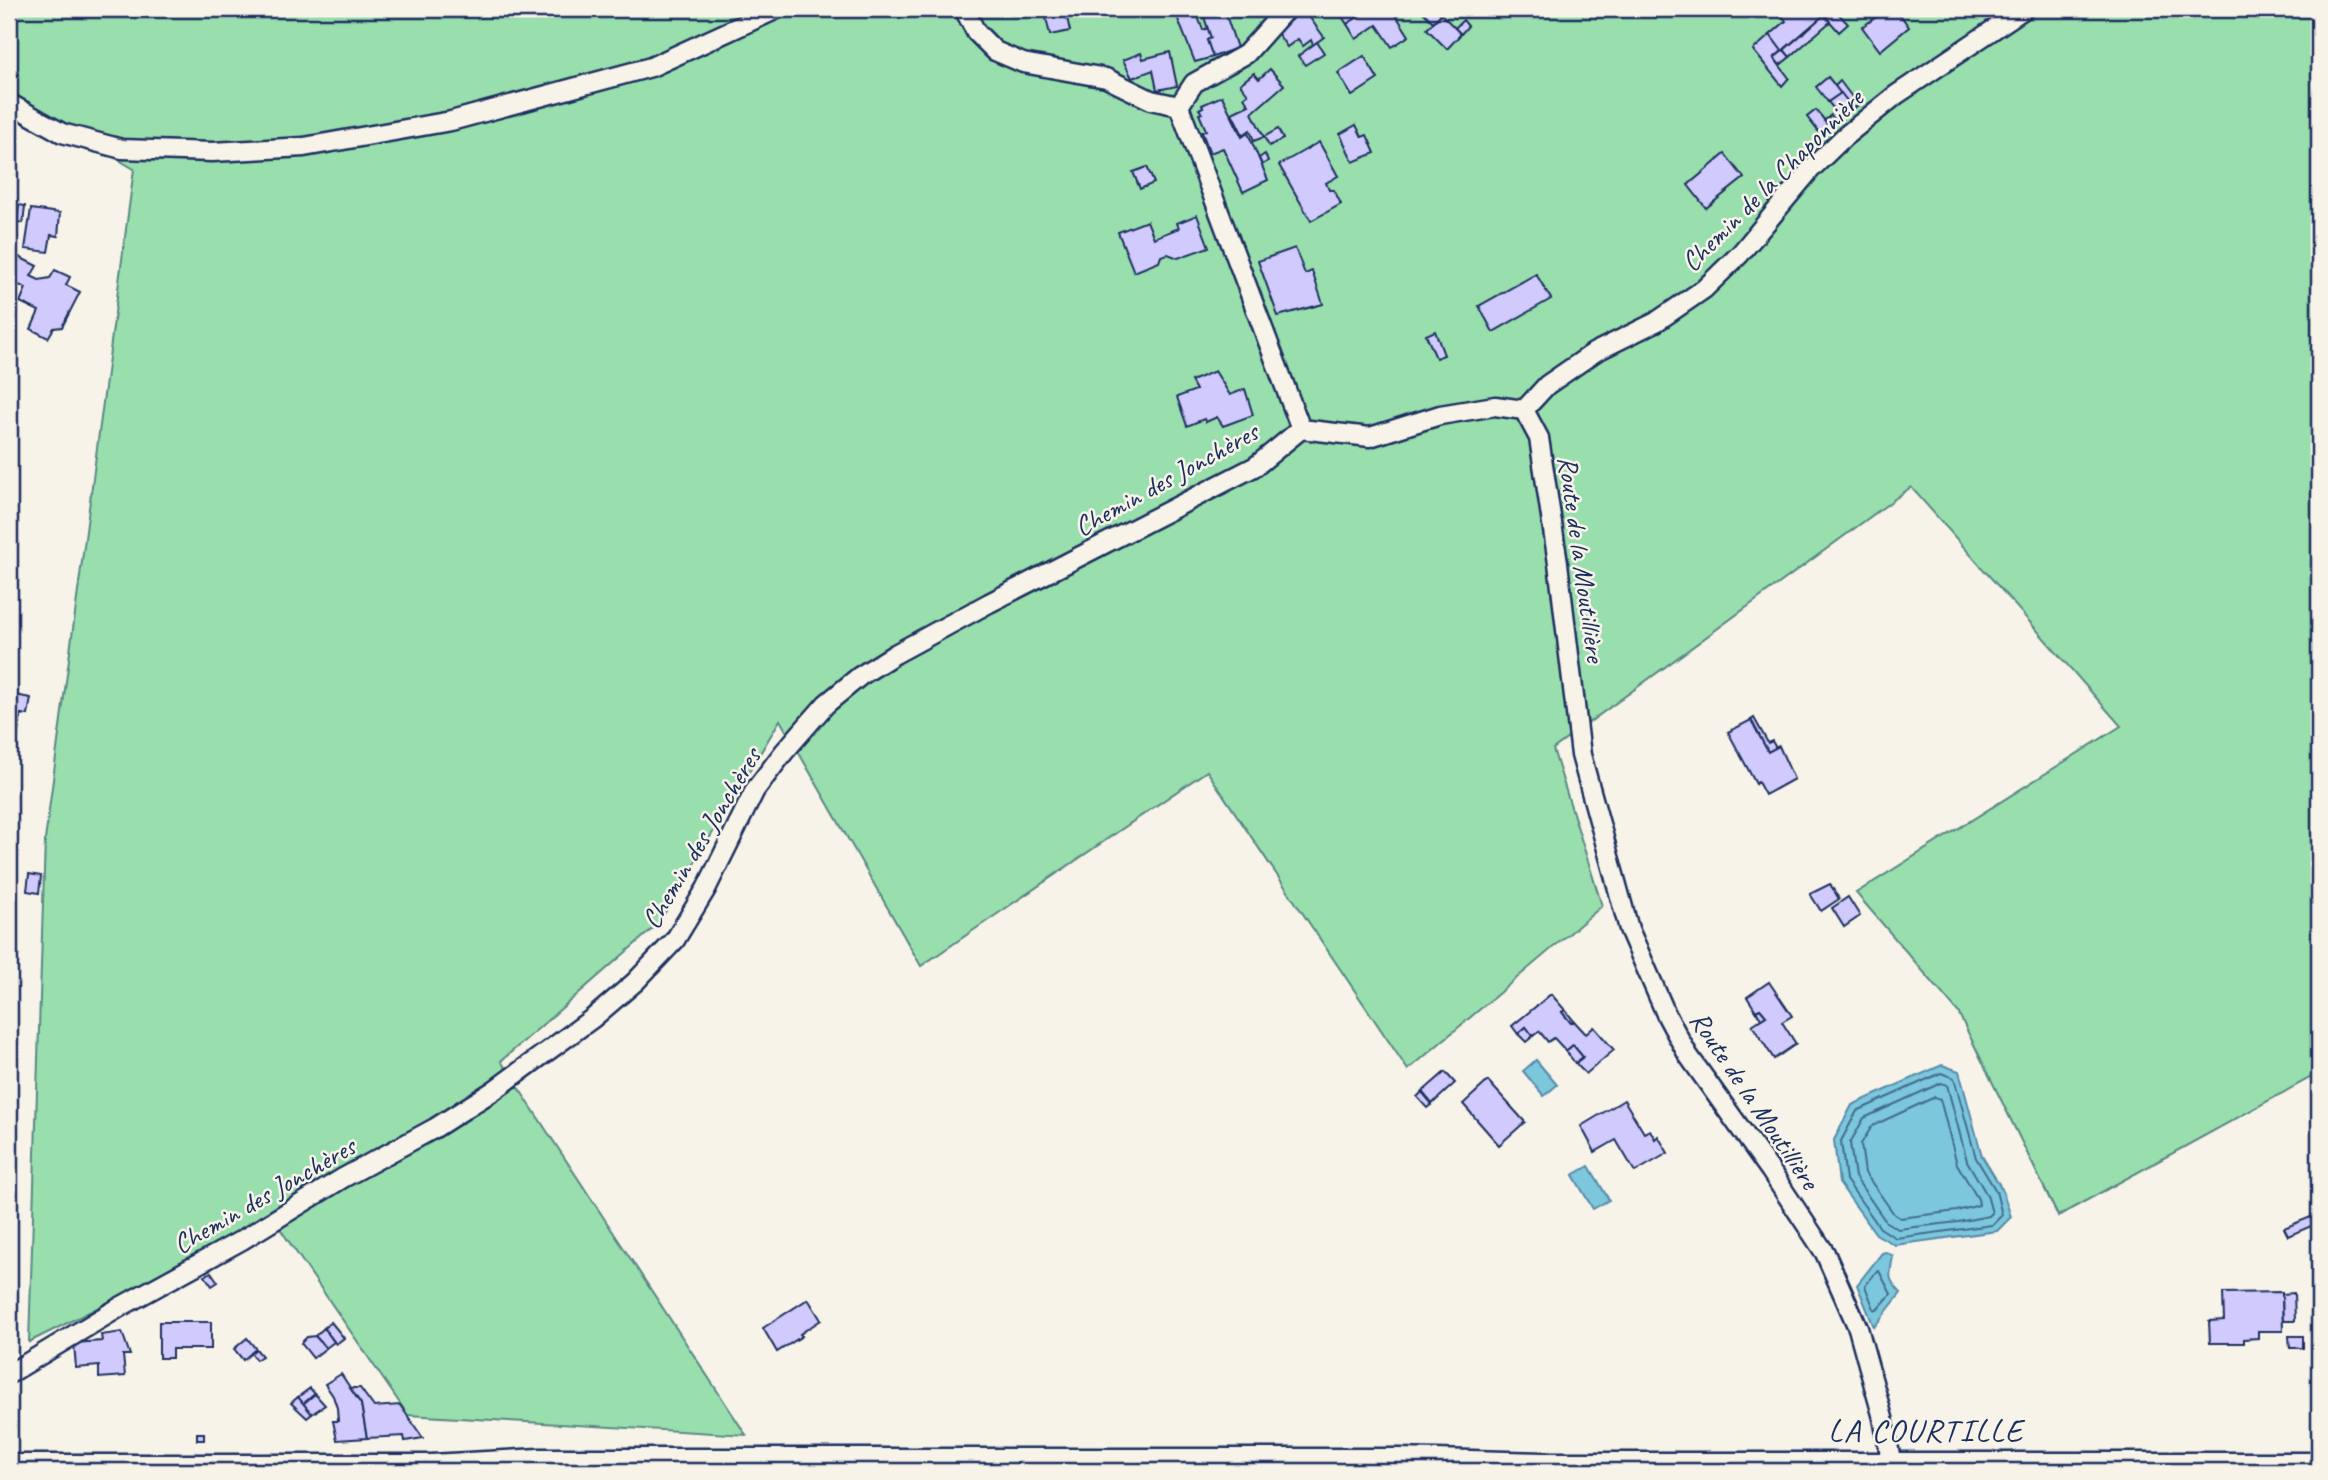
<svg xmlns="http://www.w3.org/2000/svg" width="2328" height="1480" font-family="Caveat,sans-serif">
<rect width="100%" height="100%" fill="#f7f3e8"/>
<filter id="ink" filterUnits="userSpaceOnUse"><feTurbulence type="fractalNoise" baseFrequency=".0143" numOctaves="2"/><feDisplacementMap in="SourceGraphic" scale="14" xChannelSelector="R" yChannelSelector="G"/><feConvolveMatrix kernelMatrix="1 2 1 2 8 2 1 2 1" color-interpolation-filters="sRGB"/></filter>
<g filter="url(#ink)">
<polygon fill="#98dfad" stroke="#5a8786" stroke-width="2" points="9,9 2319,9 2319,1073 2058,1216 1958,1012 1856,893 2121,726 1911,487 1553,749 1602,906 1408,1070 1207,771 921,966 780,720 658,924 501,1061 746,1435 408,1415 274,1220 29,1342 45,840 134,169 9,95"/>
<g fill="#7cc7dc" stroke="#558aaa" stroke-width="2">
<polygon points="1536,1060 1557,1085 1544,1096 1523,1071"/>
<polygon points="1942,1065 1959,1071 1982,1156 2002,1189 2011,1217 1997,1231 1895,1245 1876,1234 1839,1183 1834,1140 1852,1105"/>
<polygon points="1589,1166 1609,1200 1593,1209 1573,1175"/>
<path d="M 1886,1252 L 1893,1256 C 1890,1276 1886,1277 1901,1293 L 1874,1327 L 1857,1285 L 1882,1253 Z"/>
</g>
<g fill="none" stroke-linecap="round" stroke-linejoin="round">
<g stroke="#426c90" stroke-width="2">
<polygon points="1941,1073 1954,1078 1976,1158 1996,1191 2002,1215 1992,1225 1896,1238 1880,1228 1846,1180 1841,1141 1857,1111"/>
<polygon points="1941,1083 1947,1085 1967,1161 1987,1195 1992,1213 1989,1216 1958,1222 1898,1229 1886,1222 1855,1177 1850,1143 1864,1118"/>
<polygon points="1935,1097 1940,1099 1957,1164 1978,1199 1979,1205 1957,1211 1900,1218 1894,1214 1865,1173 1861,1144 1872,1126"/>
<polygon points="1879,1271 1891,1294 1877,1310 1874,1309 1865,1286 1876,1272"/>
</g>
</g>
<g fill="#d1cafc" stroke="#1b2f5e" stroke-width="2">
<polygon points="1044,9 1065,9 1070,31 1050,35"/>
<polygon points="1174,9 1195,9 1203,30 1208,28 1211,38 1207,40 1213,57 1195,62"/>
<polygon points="1216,9 1224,9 1237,48 1213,57 1207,40 1211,38 1203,14"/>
<polygon points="1337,9 1362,9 1364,13 1347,24"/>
<polygon points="1371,9 1392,9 1409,36 1392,47 1377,25 1356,39 1347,24"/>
<polygon points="1420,9 1436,9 1441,14 1433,22"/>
<polygon points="1777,9 1819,9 1824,15 1782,51 1770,35 1786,21"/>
<polygon points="1819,9 1834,9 1835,10 1826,17"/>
<polygon points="1888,9 1896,9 1909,27 1880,51 1862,27"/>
<polygon points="1304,10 1324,37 1313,45 1311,40 1303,46 1298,39 1287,47 1276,31"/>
<polygon points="1835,10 1848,24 1839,32 1826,17"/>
<polygon points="1441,14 1461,34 1447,49 1427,29"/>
<polygon points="1824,15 1830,22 1790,57 1784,50"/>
<polygon points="1463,20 1468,26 1461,34 1455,28"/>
<polygon points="1770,35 1782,51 1774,58 1789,78 1782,86 1753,50"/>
<polygon points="1317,42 1324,53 1305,65 1298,56"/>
<polygon points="1784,50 1790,57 1780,65 1774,58"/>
<polygon points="1170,52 1177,86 1157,90 1153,70 1132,78 1123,60 1141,53 1143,59"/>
<polygon points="1364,56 1378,79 1352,96 1338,73"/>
<polygon points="1270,69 1284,85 1252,113 1264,137 1254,141 1250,130 1243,135 1232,113 1249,105 1244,97 1248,94 1240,84 1254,73 1259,79"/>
<polygon points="1828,77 1841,93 1828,102 1816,87"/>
<polygon points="1840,81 1858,105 1853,109 1835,86"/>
<polygon points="1841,93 1851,106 1840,116 1828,102"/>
<polygon points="1222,96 1242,137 1248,133 1268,180 1243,192 1223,148 1210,153 1202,132 1206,130 1199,114 1202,113 1199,109 1203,107 1202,105"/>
<polygon points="1816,110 1831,128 1822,136 1807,117"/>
<polygon points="1831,115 1837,123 1831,128 1824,121"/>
<polygon points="1356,125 1362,137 1367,135 1375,153 1353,162 1340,134"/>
<polygon points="1278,129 1283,139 1269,146 1264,137"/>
<polygon points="1319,142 1338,176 1326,183 1329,190 1334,190 1341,204 1311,221 1279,165"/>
<polygon points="1265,154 1268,161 1262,165 1259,158"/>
<polygon points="1725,154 1744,178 1706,208 1688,185"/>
<polygon points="1147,167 1154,183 1140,189 1133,172"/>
<polygon points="19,205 25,206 23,223 17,222"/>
<polygon points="31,209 60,213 58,236 51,235 48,252 25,249"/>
<polygon points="1197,215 1209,247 1178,258 1168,254 1161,256 1159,262 1134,272 1118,232 1147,221 1154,238 1179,228 1177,223"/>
<polygon points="1295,248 1305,274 1312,271 1323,304 1278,316 1258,261"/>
<polygon points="19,257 37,266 31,276 39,280 50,278 55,270 70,277 66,285 80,292 62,327 54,328 48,338 31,329 39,311 20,302 26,288 9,281"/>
<polygon points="1536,274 1551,299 1493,332 1479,306"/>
<polygon points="1435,331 1444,355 1436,358 1426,335"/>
<polygon points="1215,371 1230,395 1245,389 1253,415 1223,426 1217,417 1206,422 1204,419 1187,426 1177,397 1196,390 1191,381"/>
<polygon points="9,694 31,698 28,715 21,714 15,752 9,752"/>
<polygon points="1754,718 1768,743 1772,741 1776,748 1768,752 1751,720"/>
<polygon points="1751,720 1768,752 1779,746 1794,779 1765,795 1758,782 1756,784 1728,732"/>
<polygon points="29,874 41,876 39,893 27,891"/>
<polygon points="1830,884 1839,899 1821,911 1810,894"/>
<polygon points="1848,897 1860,916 1844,927 1832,908"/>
<polygon points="1769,982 1792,1016 1782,1022 1796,1044 1774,1059 1752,1025 1766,1016 1760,1009 1756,1011 1747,997"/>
<polygon points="1551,994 1565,1010 1562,1012 1571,1023 1574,1021 1586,1034 1594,1027 1614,1050 1586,1074 1575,1063 1583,1057 1573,1045 1566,1051 1554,1038 1548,1042 1539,1031 1533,1036 1526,1027 1518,1034 1512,1026"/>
<polygon points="1760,1009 1766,1016 1761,1019 1756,1011"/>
<polygon points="1565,1010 1574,1021 1571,1023 1562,1012"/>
<polygon points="1526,1027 1533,1036 1526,1042 1518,1034"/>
<polygon points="1573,1045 1583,1057 1575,1063 1566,1051"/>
<polygon points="1445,1072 1455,1083 1432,1104 1422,1092"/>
<polygon points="1488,1081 1525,1122 1499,1145 1463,1104"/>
<polygon points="1422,1092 1432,1104 1427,1108 1417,1097"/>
<polygon points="1624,1100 1644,1133 1650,1130 1655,1139 1658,1136 1668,1153 1635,1172 1616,1140 1595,1152 1581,1126"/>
<polygon points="2313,1216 2316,1224 2288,1236 2284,1228"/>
<polygon points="211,1272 218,1282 212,1286 205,1276"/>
<polygon points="2282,1292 2283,1331 2258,1331 2258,1338 2244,1339 2244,1343 2210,1343 2209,1321 2224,1320 2223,1293"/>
<polygon points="2294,1293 2295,1321 2283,1321 2282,1294"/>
<polygon points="808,1299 821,1320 800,1334 802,1336 777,1352 763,1328"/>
<polygon points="159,1322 211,1322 211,1349 172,1349 172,1358 159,1358"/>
<polygon points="331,1322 344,1338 336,1344 324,1328"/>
<polygon points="324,1328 334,1342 326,1348 315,1336"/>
<polygon points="122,1332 130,1355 123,1355 125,1376 99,1378 99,1366 76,1368 74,1343 102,1341 101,1335"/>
<polygon points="315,1336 326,1348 313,1358 301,1343 307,1337"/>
<polygon points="2289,1336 2303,1336 2303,1348 2290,1348"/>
<polygon points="247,1338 256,1349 243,1360 234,1349"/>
<polygon points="256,1349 262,1356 256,1360 251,1353"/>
<polygon points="341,1374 361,1404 367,1438 337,1440 333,1421 338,1421 337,1408 333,1396 325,1384"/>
<polygon points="310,1388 315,1394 303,1404 298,1397"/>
<polygon points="350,1388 360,1388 374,1407 400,1405 423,1438 405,1441 404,1436 367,1438 361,1404"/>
<polygon points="315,1394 325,1405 312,1414 303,1404"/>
<polygon points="298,1397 312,1414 307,1418 291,1403"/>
<rect x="197" y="1433" width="7" height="7"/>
</g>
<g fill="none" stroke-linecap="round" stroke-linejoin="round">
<g stroke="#1b2f5e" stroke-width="23">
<g id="street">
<polyline points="964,9 976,32 995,51 1023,63 1106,78 1151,100 1179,106 1301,429 1370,437 1440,415 1495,406 1524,410 1539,438 1558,563 1581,755 1629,929 1666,1014 1688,1055 1770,1170 1825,1253 1858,1328 1883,1418 1893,1471"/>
<polyline points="9,103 62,133 122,149 212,152 304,147 451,121 651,67 777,9"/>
<polyline points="1179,106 1194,83 1246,54 1286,9"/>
<polyline points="1524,410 1547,385 1595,352 1656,322 1704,289 1740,254 1811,169 1844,137 1896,95 2024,9"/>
<polyline points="9,1374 120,1307 242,1240 343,1178 435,1128 493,1091 593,1018 635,982 675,940 706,889 755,790 784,752 826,704 860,676 895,654 989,603 1256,466 1301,429"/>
</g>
</g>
<g stroke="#1b2f5e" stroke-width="33">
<polyline id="primary" points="9,1469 431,1469 539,1463 1399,1463 1543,1467 2319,1467"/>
</g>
<use href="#street" stroke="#f7f3e8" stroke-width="18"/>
<use href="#primary" stroke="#f7f3e8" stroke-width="28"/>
</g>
</g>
<g text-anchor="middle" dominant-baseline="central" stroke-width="5" stroke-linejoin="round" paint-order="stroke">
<g font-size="28" fill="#1b2f5e" stroke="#f7f3e8">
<text transform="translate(1772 180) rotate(-45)">Chemin de la Chaponnière</text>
<text transform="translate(1166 479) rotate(-29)">Chemin des Jonchères</text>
<text transform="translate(1582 559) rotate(82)">Route de la Moutillière</text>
<text transform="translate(701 838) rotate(-59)">Chemin des Jonchères</text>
<text transform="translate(1755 1100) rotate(56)">Route de la Moutillière</text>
<text transform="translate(264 1195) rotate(-30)">Chemin des Jonchères</text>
</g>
<g font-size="32" letter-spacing="2" fill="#1b2f5e" stroke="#f7f3e8">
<text x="1926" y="1430">LA COURTILLE</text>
</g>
</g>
<rect width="2328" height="1480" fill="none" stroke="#f7f3e8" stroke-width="35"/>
<rect x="18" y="18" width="2293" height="1445" fill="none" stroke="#1b2f5e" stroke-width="2.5" filter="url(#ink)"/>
</svg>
